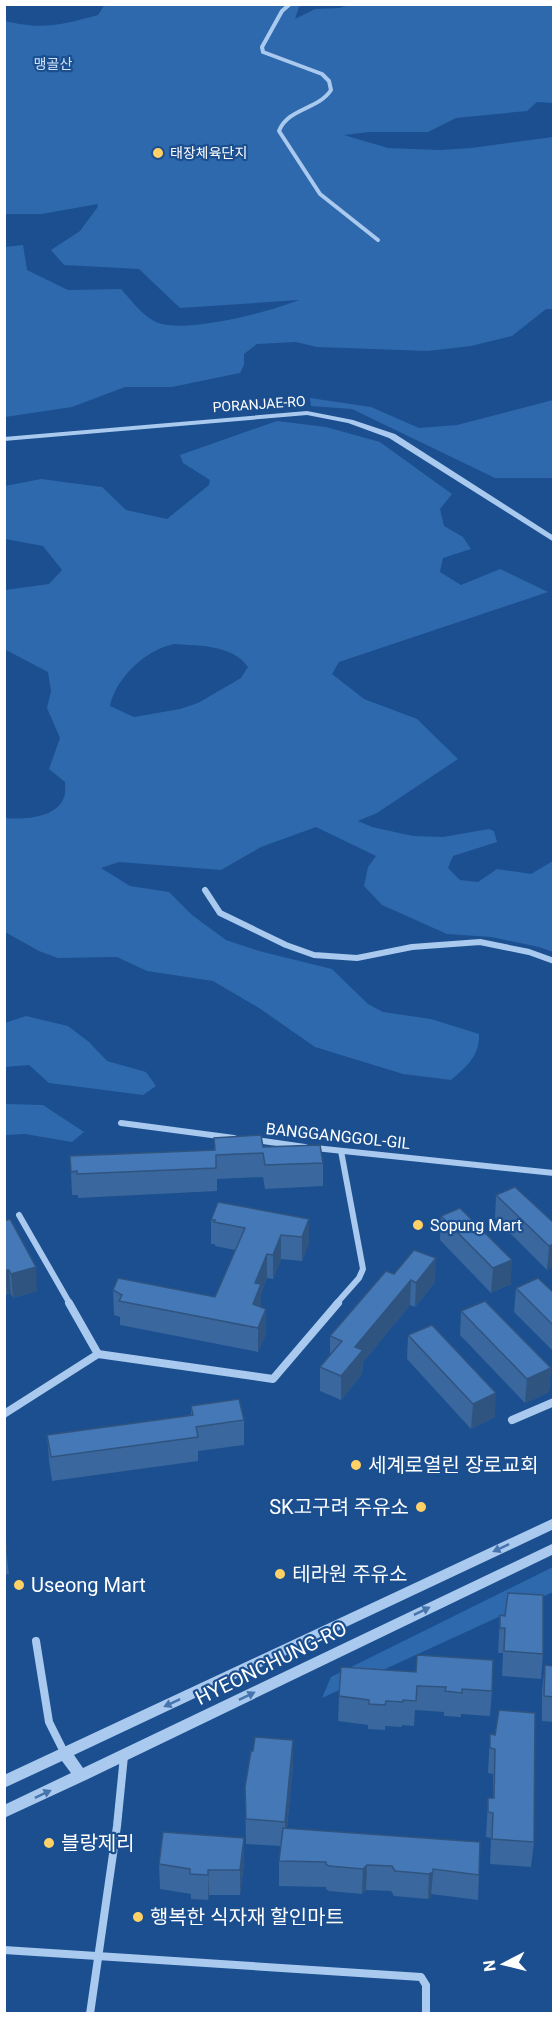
<svg xmlns="http://www.w3.org/2000/svg" width="558" height="2018" font-family="Roboto,'Noto Sans KR',sans-serif">
<rect width="100%" height="100%" fill="#1b4f8f"/>
<g fill="#2e69ad" fill-rule="evenodd">
<path d="M 105,4 L 303,5 L 299,7 L 295,19 L 315,9 L 339,8 L 350,5 L 553,5 L 553,103 L 537,102 L 527,111 L 456,118 L 428,132 L 369,132 L 344,135 L 388,148 L 440,150 L 471,148 L 553,137 L 553,309 L 546,309 L 512,336 L 471,346 L 428,351 L 317,347 L 296,342 L 257,344 L 244,354 L 244,365 L 240,373 L 172,387 L 125,387 L 72,407 L 5,417 L 5,247 L 23,245 L 27,270 L 68,290 L 121,289 C 131,300 141,314 154,321 C 180,336 272,311 299,300 L 180,308 L 139,269 L 64,265 L 51,250 L 80,231 L 97,208 L 98,204 L 42,214 L 5,214 L 5,21 C 42,30 62,25 98,15 Z"/>
<polygon points="310,398 371,407 419,428 457,425 553,400 553,478 495,478 352,409 311,406"/>
<path d="M 277,421 L 326,427 L 380,442 L 452,494 L 440,509 L 444,526 L 463,537 L 471,549 L 443,558 L 440,572 L 461,585 L 500,569 L 548,592 L 339,662 L 332,674 L 364,699 L 417,719 L 458,759 L 377,813 L 358,821 L 372,827 L 413,836 L 443,837 L 489,829 L 494,831 L 497,842 L 453,856 L 448,868 L 460,880 L 478,882 L 497,869 L 531,874 L 553,861 L 553,952 L 539,947 L 491,937 L 447,934 L 382,905 L 364,886 L 368,867 L 376,856 L 316,827 L 261,847 L 221,870 L 119,862 L 101,868 L 130,886 L 169,892 L 192,915 L 226,940 L 259,951 L 332,969 L 368,1004 L 383,1012 L 431,1019 L 479,1034 C 480,1056 466,1067 451,1080 L 403,1074 L 315,1047 L 259,1008 L 213,981 L 147,971 L 117,957 L 58,958 L 39,951 L 5,932 L 5,818 C 22,820 58,818 64,797 C 66,793 65,787 65,782 L 49,769 L 60,738 L 47,708 L 51,691 L 48,672 L 4,649 L 5,590 L 49,584 L 62,570 L 43,546 L 5,539 L 5,486 L 41,479 L 102,487 L 126,510 L 167,519 L 209,485 L 210,480 L 183,463 L 180,455 ZM 174,644 C 198,646 232,644 248,667 L 241,678 L 198,703 L 180,709 L 134,717 L 110,706 C 116,678 145,650 174,644 Z"/>
<polygon points="26,1016 68,1026 89,1042 107,1061 146,1072 156,1086 143,1095 49,1083 29,1065 5,1067 5,1023"/>
<polygon points="5,1104 43,1105 84,1132 72,1142 25,1134 5,1135"/>
<polygon points="553,1567 553,1592 322,1698 331,1677"/>
</g>
<g fill="none" stroke-linecap="round" stroke-linejoin="round">
<path stroke="#a9c9ee" stroke-width="4" d="M 290,4 L 282,11 L 262,47 L 263,52 L 322,74 L 329,81 L 331,90 C 318,110 288,108 279,131 L 320,194 L 378,240"/>
<g stroke="#a9c9ee" stroke-width="6">
<polyline points="205,890 220,913 286,945 314,955 357,958 412,947 480,942 529,952 554,961"/>
<polyline points="121,1123 234,1138"/>
<polyline points="256,1140 305,1147"/>
<polyline points="315,1148 554,1173"/>
<polyline points="19,1215 70,1304"/>
<polyline points="336,1304 359,1278 363,1269 341,1151"/>
</g>
<g stroke="#a9c9ee" stroke-width="8">
<polyline points="69,1303 98,1354"/>
<polyline points="4,1414 98,1354 273,1379 338,1303"/>
<polyline points="512,1420 554,1402"/>
<polyline points="36,1641 49,1722 65,1754"/>
<polyline points="4,1950 421,1977 426,1985 426,2014"/>
<polyline points="90,2014 117,1826 124,1756"/>
</g>
<g fill="#a9c9ee" fill-rule="evenodd">
<polygon points="307,411 353,420 395,434 554,536 554,542 389,438 348,423 307,415 4,441 4,437"/>
<polygon points="554,1518 554,1529 74,1755 83,1768 554,1543 554,1554 86,1780 4,1818 4,1805 71,1773 62,1761 4,1788 4,1775"/>
</g>
</g>
<g fill="#3a679d">
<polygon points="214,1138 263,1147 323,1163 323,1186 265,1189 263,1177 217,1179 217,1191 78,1198 78,1195 72,1195 71,1172 214,1150"/>
<polygon points="496,1195 554,1223 547,1270 495,1218"/>
<polygon points="441,1216 511,1284 491,1293 440,1240"/>
<polygon points="309,1219 309,1243 302,1261 281,1259 273,1279 267,1278 261,1294 261,1307 266,1334 258,1352 120,1325 120,1317 114,1315 113,1290 215,1297 235,1250 215,1246 215,1244 211,1244 211,1220"/>
<polygon points="4,1221 37,1291 13,1298 11,1294 7,1295 4,1291"/>
<polygon points="394,1274 435,1282 415,1307 410,1305 363,1362 362,1374 341,1400 320,1391 320,1367 330,1355 330,1336"/>
<polygon points="516,1288 554,1293 554,1352 514,1312"/>
<polygon points="461,1311 551,1368 549,1392 525,1403 460,1335"/>
<polygon points="408,1335 495,1417 471,1429 407,1359"/>
<polygon points="191,1406 244,1420 244,1445 198,1451 198,1461 52,1481 49,1460 47,1435 191,1416"/>
<polygon points="4,1533 9,1574 4,1575"/>
<polygon points="500,1615 543,1654 541,1679 502,1676 503,1653 498,1653"/>
<polygon points="545,1665 554,1666 554,1722 542,1721 542,1690"/>
<polygon points="341,1667 492,1691 490,1716 461,1714 461,1717 444,1716 444,1712 415,1710 414,1726 402,1725 402,1727 385,1726 385,1730 368,1729 368,1725 338,1721 339,1696"/>
<polygon points="490,1734 534,1842 531,1867 490,1864 491,1838 486,1837 488,1798 493,1798 493,1774 488,1773"/>
<polygon points="293,1740 293,1765 287,1828 479,1875 478,1900 431,1894 431,1897 428,1899 394,1896 391,1891 366,1890 362,1894 329,1891 326,1889 326,1887 279,1886 279,1861 281,1846 246,1844 245,1787 253,1751"/>
<polygon points="244,1863 240,1895 209,1895 208,1900 191,1899 191,1894 160,1889 159,1864"/>
</g>
<g fill="#305480">
<polygon points="309,1219 309,1243 302,1261 302,1237"/>
<polygon points="281,1235 281,1259 273,1279 273,1255"/>
<polygon points="554,1244 554,1267 547,1270 549,1246"/>
<polygon points="267,1254 267,1278 261,1294 261,1309 253,1328 253,1304 255,1283"/>
<polygon points="436,1258 435,1282 415,1307 416,1283"/>
<polygon points="512,1260 511,1284 491,1293 493,1268"/>
<polygon points="36,1267 37,1291 13,1298 11,1274"/>
<polygon points="9,1270 11,1294 7,1295 5,1271"/>
<polygon points="411,1280 410,1305 363,1362 362,1374 341,1400 341,1376 355,1347"/>
<polygon points="266,1309 266,1334 258,1352 258,1328"/>
<polygon points="551,1368 549,1392 525,1403 527,1379"/>
<polygon points="496,1393 495,1417 471,1429 473,1404"/>
<polygon points="293,1740 293,1765 285,1847 285,1822"/>
<polygon points="244,1838 244,1863 240,1895 240,1870"/>
<polygon points="367,1865 366,1890 362,1894 363,1869"/>
<polygon points="208,1870 209,1895 208,1900"/>
<polygon points="433,1872 431,1897 428,1899 429,1874"/>
</g>
<g fill="#4478b7" stroke="#305480" stroke-width="1.5">
<polygon points="261,1135 263,1147 320,1145 323,1163 265,1165 263,1153 216,1155 216,1168 77,1174 77,1171 71,1172 70,1156 215,1150 214,1138"/>
<polygon points="515,1187 554,1223 554,1244 549,1246 496,1195"/>
<polygon points="218,1202 309,1219 302,1237 281,1235 273,1255 267,1254 255,1283 261,1284 253,1304 266,1309 258,1328 119,1301 122,1295 113,1290 118,1278 215,1297 245,1228 214,1222 215,1220 211,1220"/>
<polygon points="460,1208 512,1260 493,1268 441,1216"/>
<polygon points="10,1219 36,1267 11,1274 9,1270 4,1270 4,1221"/>
<polygon points="414,1250 436,1258 416,1283 411,1280 355,1347 363,1350 341,1376 320,1367 342,1341 330,1336 386,1271 394,1274"/>
<polygon points="538,1278 554,1293 554,1326 516,1288"/>
<polygon points="485,1301 551,1368 527,1379 461,1311"/>
<polygon points="432,1325 496,1393 473,1404 408,1335"/>
<polygon points="239,1399 244,1420 196,1427 198,1437 51,1457 47,1435 193,1415 191,1406"/>
<polygon points="4,1533 7,1549 4,1550"/>
<polygon points="508,1593 543,1595 543,1654 504,1651 505,1628 500,1628 500,1615 505,1616"/>
<polygon points="417,1655 493,1660 492,1691 462,1689 462,1693 445,1691 446,1687 417,1686 416,1701 403,1700 403,1702 386,1701 385,1705 369,1704 369,1700 339,1696 341,1667 416,1672"/>
<polygon points="545,1665 554,1666 554,1697 544,1696"/>
<polygon points="499,1710 535,1713 534,1842 492,1839 493,1813 488,1812 488,1798 494,1798 495,1749 490,1748 490,1734 495,1735"/>
<polygon points="255,1737 293,1740 285,1822 246,1819 245,1787 251,1751 253,1751"/>
<polygon points="283,1828 480,1842 479,1875 433,1869 433,1872 429,1874 395,1871 392,1866 367,1865 363,1869 329,1866 326,1864 326,1862 279,1861"/>
<polygon points="163,1832 244,1838 240,1870 208,1870 208,1875 190,1874 190,1869 159,1864"/>
</g>
<defs><path id="oneway-solid" d="M-6-.8H1V-3.2L6.5 0L1 3.2V.8H-6Z" transform="scale(1.5)"/></defs>
<g fill="#4674ac">
<use href="#oneway-solid" transform="translate(501 1548) rotate(155)"/>
<use href="#oneway-solid" transform="translate(422 1611) rotate(-26)"/>
<use href="#oneway-solid" transform="translate(247 1696) rotate(-26)"/>
<use href="#oneway-solid" transform="translate(172 1703) rotate(155)"/>
<use href="#oneway-solid" transform="translate(43 1794) rotate(-25)"/>
</g>
<g fill="#ffd166" stroke="#1b4f8f" stroke-width="2">
<circle cx="158" cy="153" r="6"/>
<circle cx="418" cy="1225" r="6"/>
<circle cx="356" cy="1465" r="6"/>
<circle cx="421" cy="1507" r="6"/>
<circle cx="280" cy="1574" r="6"/>
<circle cx="19" cy="1585" r="6"/>
<circle cx="49" cy="1843" r="6"/>
<circle cx="138" cy="1917" r="6"/>
</g>
<g text-anchor="middle" dominant-baseline="central" stroke-width="4.5" stroke-linejoin="round" paint-order="stroke">
<g font-size="14" fill="#cfe3fa" stroke="#1b4f8f">
<text x="53" y="64">맹골산</text>
</g>
<g font-size="14" fill="#fff" stroke="#1b4f8f" text-anchor="start">
<text x="170" y="153">태장체육단지</text>
</g>
<g font-size="14" fill="#fff" stroke="#1b4f8f">
<text transform="translate(259 404) rotate(-4)">PORANJAE-RO</text>
</g>
<g font-size="16" fill="#fff" stroke="#1b4f8f">
<text transform="translate(338 1136) rotate(6)">BANGGANGGOL-GIL</text>
</g>
<g font-size="16" fill="#fff" stroke="#1b4f8f" text-anchor="start">
<text x="430" y="1225">Sopung Mart</text>
</g>
<g font-size="20" fill="#fff" stroke="#1b4f8f" text-anchor="start">
<text x="368" y="1465">세계로열린 장로교회</text>
<text x="409" y="1507" text-anchor="end">SK고구려 주유소</text>
<text x="292" y="1574">테라원 주유소</text>
<text x="31" y="1585">Useong Mart</text>
<text x="61" y="1843">블랑제리</text>
<text x="150" y="1917">행복한 식자재 할인마트</text>
</g>
<g font-size="20" fill="#fff" stroke="#1b4f8f">
<text transform="translate(271 1663) rotate(-26)">HYEONCHUNG-RO</text>
</g>
</g>
<rect width="558" height="2018" fill="none" stroke="#ffffff" stroke-width="12"/>
<g transform="translate(504 1964) rotate(263)" stroke="#1b4f8f" stroke-width="4.5" paint-order="stroke">
<path d="M0-4.5L10 22L0 15L-10 22Z" fill="#ffffff"/>
<text y="-9" font-size="16" font-weight="bold" text-anchor="middle" fill="#ffffff">N</text>
</g>
</svg>
